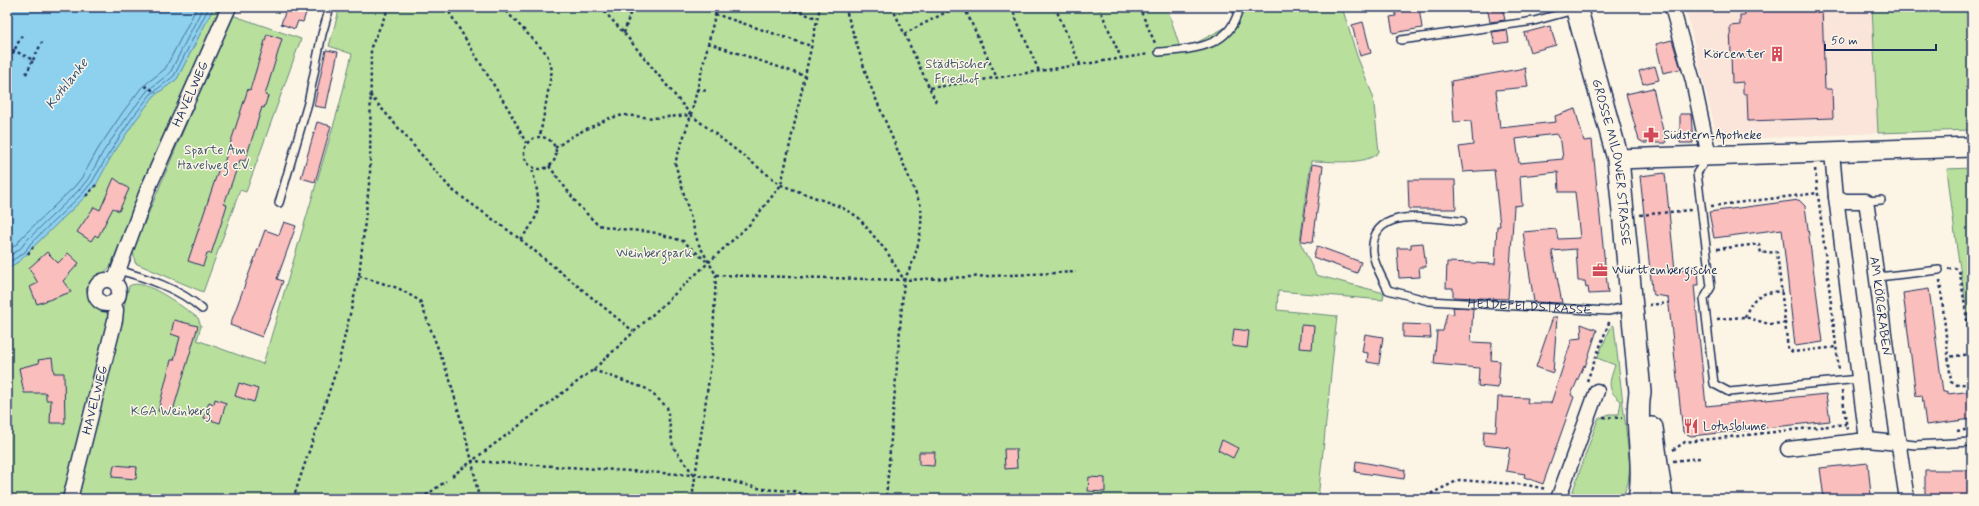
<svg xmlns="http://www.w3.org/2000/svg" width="1979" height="506" font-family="Mynerve,sans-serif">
<rect width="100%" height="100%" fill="#fcf5e5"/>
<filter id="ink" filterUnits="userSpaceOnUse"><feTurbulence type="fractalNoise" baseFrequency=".025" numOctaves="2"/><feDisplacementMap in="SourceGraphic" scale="8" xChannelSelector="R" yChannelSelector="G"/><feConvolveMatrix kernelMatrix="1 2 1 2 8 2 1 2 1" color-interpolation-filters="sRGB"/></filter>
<g filter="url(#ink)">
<polygon fill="#fbe4d9" points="1685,7 1872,7 1878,133 1718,140"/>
<g fill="#b8e09c" stroke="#6a887d">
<path d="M 214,7 L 221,7 L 110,267 L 86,289 L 92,304 C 101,308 108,310 109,320 L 63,499 L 7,499 L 7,269 L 21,260 L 33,247 L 86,196 L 95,185 L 111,157 L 135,121 L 154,96 L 177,79 Z"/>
<path d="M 340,7 L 1167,7 L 1181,51 L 1232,24 L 1239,7 L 1342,7 L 1357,56 L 1373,96 L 1379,152 C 1366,166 1330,161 1311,161 L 1300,242 L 1316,275 L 1384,293 L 1383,300 L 1278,291 L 1277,310 L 1337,316 L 1318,499 L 78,499 L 129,286 C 144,276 185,309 198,318 L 201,326 L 197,340 L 263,364 L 340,103 L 352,54 L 329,46 Z"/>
<polygon points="1872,7 1972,7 1972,130 1878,133"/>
<polygon points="232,15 301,39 246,192 240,190 203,292 135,263 133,250"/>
<polygon points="1972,168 1972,340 1957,250 1947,169"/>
<path d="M 1612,325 L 1614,326 L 1630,465 L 1628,483 L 1622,499 L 1570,499 L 1598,419 L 1609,414 L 1619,414 L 1621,401 C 1605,389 1610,381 1615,365 L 1597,358 Z"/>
</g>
<polygon fill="#8dd1ef" stroke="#5f90b5" points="7,7 214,7 177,79 154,96 135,121 111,157 96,185 86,196 33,247 21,260 7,269"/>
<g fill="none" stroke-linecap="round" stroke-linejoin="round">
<g stroke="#497098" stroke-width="1">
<polyline points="7,251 17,244 22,237 75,186 83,176 98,149 123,112 142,87 165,69 197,7"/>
<polyline points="7,258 21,248 26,241 79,190 88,179 103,152 128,116 147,91 170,73 203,7"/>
<polyline points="7,264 25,252 30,244 83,193 92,182 108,155 132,118 151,94 174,76 209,7"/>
</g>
</g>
<g fill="#fabebc" stroke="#1b2f5e" fill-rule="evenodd">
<polygon points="287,7 308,7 303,22 298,21 295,29 281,24"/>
<polygon points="1419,7 1422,28 1393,33 1390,17 1396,16 1395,10"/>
<polygon points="1487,7 1502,7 1505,20 1490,22"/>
<polygon points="1744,7 1822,7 1825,89 1832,89 1833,118 1748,121 1747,94 1743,94 1743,82 1732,83 1730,26 1740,25 1740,15 1745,15"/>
<polygon points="1363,22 1371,53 1360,56 1352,25"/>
<polygon points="1550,26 1556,45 1530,52 1524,33"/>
<polygon points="1507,30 1509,42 1495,44 1492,32"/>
<polygon points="267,34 282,39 265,95 268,96 264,108 262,107 245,161 240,160 224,204 227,205 221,224 211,254 207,253 203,266 188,261 219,168 222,169 248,89 250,90"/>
<polygon points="1672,40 1681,69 1663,73 1656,44"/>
<polygon points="326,50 338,52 326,108 314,106"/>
<polygon points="1655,66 1659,80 1643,84 1639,71"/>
<path d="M 1525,68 L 1528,87 L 1496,90 L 1500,128 L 1556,122 L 1555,116 L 1575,109 L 1584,141 L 1592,140 L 1608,293 L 1589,294 L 1588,287 L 1586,288 L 1585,281 L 1578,281 L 1576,249 L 1552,251 L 1562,303 L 1534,302 L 1523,232 L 1556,229 L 1558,239 L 1580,238 L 1575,192 L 1559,192 L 1558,172 L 1520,176 L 1522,205 L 1514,206 L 1508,299 L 1453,297 L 1453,288 L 1446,288 L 1447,262 L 1495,264 L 1497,226 L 1500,226 L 1494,170 L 1463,172 L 1459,147 L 1473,145 L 1471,121 L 1454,122 L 1451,81 ZM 1556,134 L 1561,142 L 1563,159 L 1519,163 L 1516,139 Z"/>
<polygon points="1653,88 1666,143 1644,143 1639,140 1626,94"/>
<polygon points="1680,114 1691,114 1693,143 1680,143"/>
<polygon points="317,122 331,126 315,182 301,178"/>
<polygon points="1312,164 1323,166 1313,242 1301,241"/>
<polygon points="1665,173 1675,270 1698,268 1699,285 1694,285 1706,406 1826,394 1830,421 1691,436 1683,432 1668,297 1654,295 1652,289 1640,176"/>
<polygon points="114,178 129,189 119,211 113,208 98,237 95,235 91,241 77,232 94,207 100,210"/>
<polygon points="1408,180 1455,180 1456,209 1409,209"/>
<polygon points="1799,200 1805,206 1823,342 1795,346 1782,229 1714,238 1709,212"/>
<polygon points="284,222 296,226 277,279 283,281 262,337 230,325 265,230 279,235"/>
<polygon points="1423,243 1426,267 1419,267 1420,277 1399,278 1397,248 1411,248 1411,244"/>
<polygon points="1317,246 1361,262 1357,273 1313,257"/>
<polygon points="47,252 58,263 68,253 79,263 63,281 71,292 37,304 30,287 38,283 29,268"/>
<polygon points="1929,289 1943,392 1948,391 1948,394 1972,391 1972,419 1926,425 1922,395 1916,396 1903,293"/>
<polygon points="1453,307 1473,308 1471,342 1492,343 1491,360 1500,361 1498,388 1478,386 1479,368 1434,364 1437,331 1443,331 1447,313 1454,314"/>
<polygon points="1553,317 1557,317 1553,373 1536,367"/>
<polygon points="174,320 198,326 172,414 158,411 171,360 174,360 180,337 171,334"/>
<polygon points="1403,324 1430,325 1431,338 1403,337"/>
<polygon points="1581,324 1597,330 1585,367 1584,365 1571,395 1574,397 1543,484 1524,477 1525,474 1506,471 1510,448 1483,445 1484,431 1496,432 1498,397 1528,398 1527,403 1551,403 1572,339 1582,338"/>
<polygon points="1301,325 1314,326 1312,349 1299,348"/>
<polygon points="1234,329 1249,331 1247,348 1232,346"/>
<polygon points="1365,334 1383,337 1379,364 1367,362 1368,353 1362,352"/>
<polygon points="52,358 54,373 64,373 65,423 50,423 51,400 46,400 46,393 24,393 19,368 39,363 38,360"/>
<polygon points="239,383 258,389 254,402 235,396"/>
<polygon points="215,399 226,403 220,423 204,418 209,402 214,404"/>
<polygon points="1222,440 1238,448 1233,458 1218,450"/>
<polygon points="1004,449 1016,449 1017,468 1005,469"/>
<polygon points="919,452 935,452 934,466 919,465"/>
<polygon points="1356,461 1405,470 1404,479 1355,472"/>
<polygon points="1868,463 1871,495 1855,497 1853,499 1824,499 1820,468"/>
<polygon points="114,465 137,467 136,479 112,477"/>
<polygon points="1925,470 1970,470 1971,499 1925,499"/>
<polygon points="1089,477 1105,478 1105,492 1088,491"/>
</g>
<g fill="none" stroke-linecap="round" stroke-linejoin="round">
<g stroke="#1b2f5e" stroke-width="10">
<g id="lane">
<polyline points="1401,40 1534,21 1574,10"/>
<path d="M 1159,52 C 1184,50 1219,49 1233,24 C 1236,19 1238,13 1240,7"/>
<polyline points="1707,158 1697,173 1711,287 1704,299 1714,384 1729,392 1859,379"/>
<polyline points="1866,201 1881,200"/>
<polyline points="279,203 308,103 322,34 330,7"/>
<path id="s1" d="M 1462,221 C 1433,219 1369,204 1373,253 C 1374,265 1383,279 1388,290 L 1429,301 L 1608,311 L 1631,306"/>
<path d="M 118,270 C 147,278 180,289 202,309"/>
<polyline points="1878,277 1939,270"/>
<polyline points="1898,443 1915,445 1972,442"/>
</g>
</g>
<g stroke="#1b2f5e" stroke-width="17">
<g id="street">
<polyline points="1672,7 1693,81 1709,156"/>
<polyline points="1832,152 1836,197 1867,440"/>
<path id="s2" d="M 1836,197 L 1845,201 L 1866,201 C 1881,300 1891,400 1907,499"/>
<circle cx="107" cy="292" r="12"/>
<path id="s3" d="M 114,282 L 148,189 L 229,7"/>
<polyline points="1788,449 1867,440 1898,443"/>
<path id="s4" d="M 70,499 L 115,320 L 116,310 L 113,302"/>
<polyline points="1558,499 1597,391"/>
</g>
</g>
<g stroke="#1b2f5e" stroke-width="22">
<polyline id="secondary" points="1618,159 1972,147"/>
</g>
<g stroke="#1b2f5e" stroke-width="24">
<g id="primary">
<path id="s5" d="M 1576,7 L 1618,159 L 1640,392 C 1634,427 1646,463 1639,499"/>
<polyline points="1652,428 1662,499"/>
</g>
</g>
<g stroke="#1b2f5e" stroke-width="2.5" stroke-dasharray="3 3" stroke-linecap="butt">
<polyline points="446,7 509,110 526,143"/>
<polyline points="502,7 547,54 552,70 540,136"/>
<polyline points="600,7 624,33 691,115 675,163 698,243 716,275 712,357 692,499"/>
<polyline points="783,7 817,18"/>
<path d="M 845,7 L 868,80 L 921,206 C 923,232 917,256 904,280 L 886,499"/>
<polyline points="892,7 936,102"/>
<polyline points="964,7 997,78"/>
<polyline points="1011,7 1039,71"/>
<polyline points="1055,7 1080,64"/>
<polyline points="1099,7 1121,58"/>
<polyline points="1139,7 1155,43"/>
<polyline points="715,14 811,46"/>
<polyline points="624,33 632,7"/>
<polyline points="904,34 956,7"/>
<polyline points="708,43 805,76"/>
<polyline points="7,47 33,60 25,76"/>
<polyline points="33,60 42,42"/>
<polyline points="7,65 23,33"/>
<polyline points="145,86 156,92"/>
<polyline points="930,88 1149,54"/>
<polyline points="697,89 707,91"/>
<polyline points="370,95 451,189 520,239 633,331"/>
<polyline points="691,115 717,7"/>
<circle cx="540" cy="153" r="16"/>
<polyline points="555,148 574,135 610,118 624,115 653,118 691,115 781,185 841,207 858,217 887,252 904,280"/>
<polyline points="549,166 579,206 598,225 619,229 652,232 683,241 706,261"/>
<polyline points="1815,169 1839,370"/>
<polyline points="86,196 96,185"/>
<polyline points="1711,206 1818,193"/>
<polyline points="1640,215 1691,210"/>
<path d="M 520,239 C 545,214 539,199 532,168"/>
<polyline points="1717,249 1759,244 1761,253 1777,252 1788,349 1793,352 1837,347"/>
<polyline points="28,254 33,247"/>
<polyline points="1948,269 1955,268 1960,273 1972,354 1948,357"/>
<polyline points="716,275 904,280 1076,272"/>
<polyline points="359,276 398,288 420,301 450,380 472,461"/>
<polyline points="1940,280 1951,382 1957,385 1972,383"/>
<polyline points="1649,305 1668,303"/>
<path d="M 1745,317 C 1753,296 1759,293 1782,291"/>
<polyline points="1717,319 1745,317 1769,324 1785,323"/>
<polyline points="593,370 647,389 667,407 673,447 694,475"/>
<polyline points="1587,381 1610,320"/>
<polyline points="1842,391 1847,430"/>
<polyline points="1603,417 1622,418"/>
<polyline points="1957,431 1972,429"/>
<polyline points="1673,450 1685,442 1846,424"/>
<polyline points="1673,461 1700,458"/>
<polyline points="452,476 472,461 694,475 714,477 762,489 793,491 822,499"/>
<polyline points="293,499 338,365 359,276 370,175 371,47 389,7"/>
<polyline points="421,499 446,481"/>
<polyline points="479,499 472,461 593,370 751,223 781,185 820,7"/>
<polyline points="1420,499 1459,480 1527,485 1546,489"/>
</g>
<use href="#lane" stroke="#fcf5e5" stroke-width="7"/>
<use href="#street" stroke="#fcf5e5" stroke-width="14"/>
<use href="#secondary" stroke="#fcf5e5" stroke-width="19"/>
<use href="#primary" stroke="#fcf5e5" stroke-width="21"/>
</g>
</g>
<defs>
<g id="building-bare" transform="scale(1.2)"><path d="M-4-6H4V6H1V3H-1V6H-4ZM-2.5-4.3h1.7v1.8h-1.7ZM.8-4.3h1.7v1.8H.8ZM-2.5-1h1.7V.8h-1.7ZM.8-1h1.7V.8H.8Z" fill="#d1495b" stroke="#fcf5e5" stroke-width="2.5" paint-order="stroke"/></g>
<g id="pharmacy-bare" transform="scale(1.2)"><path d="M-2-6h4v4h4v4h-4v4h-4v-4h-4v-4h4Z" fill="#d1495b" stroke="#fcf5e5" stroke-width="2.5" paint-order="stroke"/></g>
<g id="office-bare" transform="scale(1.2)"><path d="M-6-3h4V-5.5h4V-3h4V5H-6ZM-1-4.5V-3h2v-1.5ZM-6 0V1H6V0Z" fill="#d1495b" stroke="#fcf5e5" stroke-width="2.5" paint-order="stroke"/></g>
<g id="restaurant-bare" transform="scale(1.2)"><path d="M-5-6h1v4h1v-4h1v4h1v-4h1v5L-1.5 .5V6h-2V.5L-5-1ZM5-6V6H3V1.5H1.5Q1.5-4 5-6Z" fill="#d1495b" stroke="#fcf5e5" stroke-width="2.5" paint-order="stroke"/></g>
</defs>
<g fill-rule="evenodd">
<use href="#building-bare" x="1777" y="54"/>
<use href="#pharmacy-bare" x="1651" y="135"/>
<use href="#office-bare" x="1600" y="270"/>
<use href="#restaurant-bare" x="1691" y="426"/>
</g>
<g text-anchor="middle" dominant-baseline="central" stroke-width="3" stroke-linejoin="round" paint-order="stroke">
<g font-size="13" fill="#1b2f5e" stroke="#fcf5e5" text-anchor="start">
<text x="1765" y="54" text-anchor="end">Körcenter</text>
<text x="1663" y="135">Südstern-Apotheke</text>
<text x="1612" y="270">Württembergische</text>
<text x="1703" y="426">Lotusblume</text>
</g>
<g font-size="13" fill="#425b6e" stroke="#fcf5e5">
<text x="957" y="64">Städtischer<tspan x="957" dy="15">Friedhof</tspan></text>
<text x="215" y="150">Sparte Am<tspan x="215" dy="15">Havelweg e.V.</tspan></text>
<text x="654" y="253">Weinbergpark</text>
<text x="171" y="411">KGA Weinberg</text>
</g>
<g font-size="13" fill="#1b2f5e" stroke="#fcf5e5">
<text stroke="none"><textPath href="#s3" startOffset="203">HAVELWEG</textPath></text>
<text stroke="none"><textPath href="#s5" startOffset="160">GROSSE MILOWER STRASSE</textPath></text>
<text stroke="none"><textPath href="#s2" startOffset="137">AM KÖRGRABEN</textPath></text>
<text stroke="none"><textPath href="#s1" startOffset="295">HEIDEFELDSTRASSE</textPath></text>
<text stroke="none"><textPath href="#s4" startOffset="102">HAVELWEG</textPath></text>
</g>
<g font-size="14" font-style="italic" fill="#385882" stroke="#fcf5e5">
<text transform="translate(67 84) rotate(-52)">Kothlanke</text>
</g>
</g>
<rect width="1979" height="506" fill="none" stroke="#fcf5e5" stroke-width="24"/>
<rect x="12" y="12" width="1955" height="482" fill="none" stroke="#1b2f5e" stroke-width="1.5" filter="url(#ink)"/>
<path d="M1825 44v6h111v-6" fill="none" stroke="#1b2f5e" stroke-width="2"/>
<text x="1831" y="44" font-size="12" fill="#1b2f5e" stroke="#fcf5e5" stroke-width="3" paint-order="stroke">50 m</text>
</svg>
